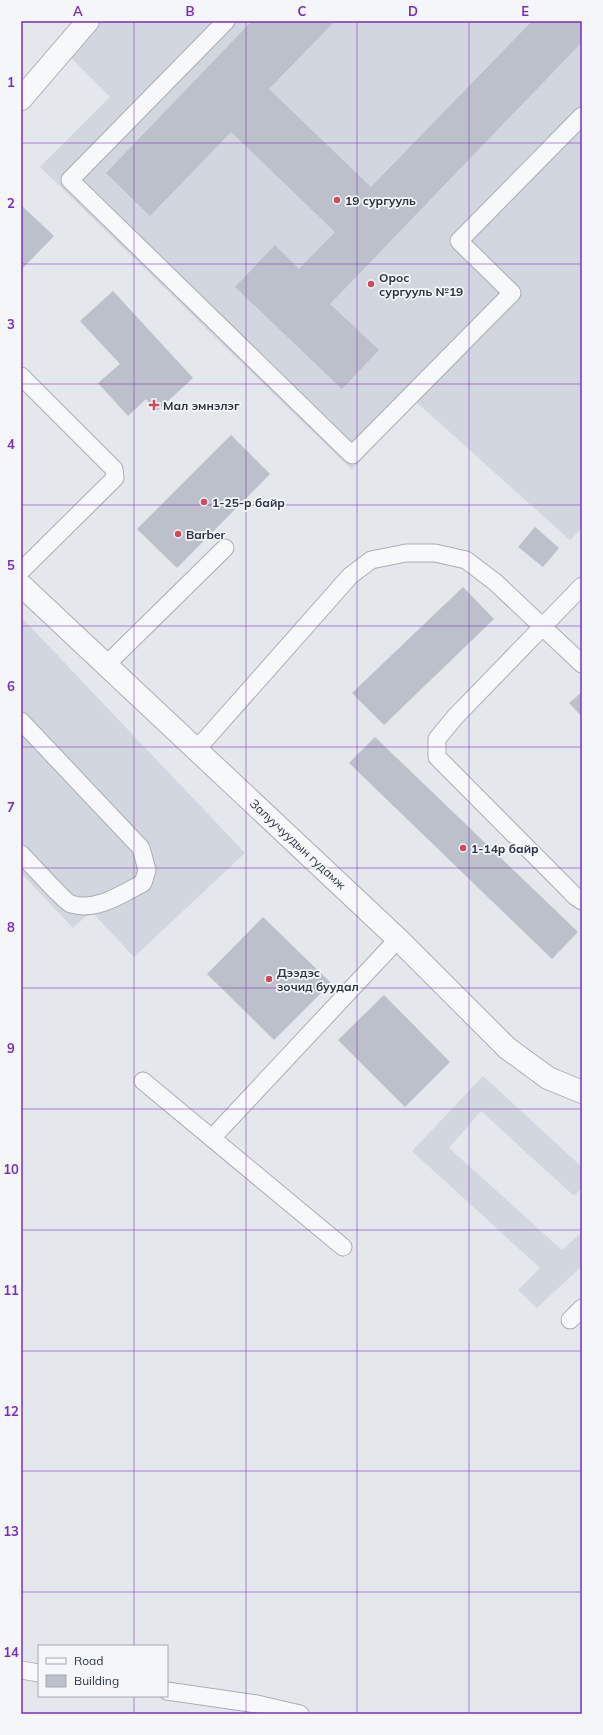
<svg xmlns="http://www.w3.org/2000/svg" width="603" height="1735" font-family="Mulish,sans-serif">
<rect width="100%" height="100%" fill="#e4e7ec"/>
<g fill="#d2d6de">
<polygon points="92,21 582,21 582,528 570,540 415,401 352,470 40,167 110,97 63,50"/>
<polygon points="21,617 245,853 134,957 91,911 73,928 21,873"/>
<polygon points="483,1076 582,1167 582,1188 574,1196 481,1111 449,1148 562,1250 582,1232 582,1266 537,1308 518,1290 540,1268 412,1151"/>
</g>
<g fill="#bbc0ca">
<polygon points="252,21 335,21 269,89 371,187 532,21 582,21 582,42 330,304 379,350 342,389 235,287 275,245 299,269 335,232 231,132 150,216 106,173"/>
<polygon points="21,205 54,236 21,270"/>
<polygon points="113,291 193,378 157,411 146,399 128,416 98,383 120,364 80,321"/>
<polygon points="231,435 270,474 177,568 137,529"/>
<polygon points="535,527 559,548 543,567 518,547"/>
<polygon points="463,587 494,619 384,725 352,693"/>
<polygon points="582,692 582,717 569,703"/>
<polygon points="375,737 578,932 552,959 349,763"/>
<polygon points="263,917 331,983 274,1040 207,974"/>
<polygon points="384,995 450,1062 405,1107 338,1040"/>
</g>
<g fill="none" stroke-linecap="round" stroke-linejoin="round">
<g stroke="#a9aeb7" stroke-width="19">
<g id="service">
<polyline points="226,21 70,180 352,455 512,293 459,241 582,116"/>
<polyline points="21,376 114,469 115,478 21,571"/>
<polyline points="582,586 455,717 437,739 437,757 576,897 582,901"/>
<polyline points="106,665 225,548"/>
<path d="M 21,721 L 141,848 L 147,870 L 143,883 C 122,894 96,912 71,904 C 65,902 29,862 21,854"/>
<polyline points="197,749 350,576 371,560 406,553 435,553 466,560 495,582 582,664"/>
<polyline points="143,1081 343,1247"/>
<polyline points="212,1138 398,939"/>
<polyline points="570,1320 582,1308"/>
<polyline points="21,1670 39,1673"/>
<polyline points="167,1691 257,1704 300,1714"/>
</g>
</g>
<g stroke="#a9aeb7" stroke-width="24">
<g id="minor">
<polyline points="21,99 88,21"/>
<polyline points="21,585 398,939 507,1048 548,1078 582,1092"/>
</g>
</g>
<use href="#service" stroke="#f7f8fa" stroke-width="17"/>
<use href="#minor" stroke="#f7f8fa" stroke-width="22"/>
</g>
<path fill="none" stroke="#7b2cbf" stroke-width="1" stroke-opacity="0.55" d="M 134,21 L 134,1646M 246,21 L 246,1714M 357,21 L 357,1714M 469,21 L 469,1714M 21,143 L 582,143M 21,264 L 582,264M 21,384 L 582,384M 21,505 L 582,505M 21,626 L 582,626M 21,747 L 582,747M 21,868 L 582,868M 21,988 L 582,988M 21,1109 L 582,1109M 21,1230 L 582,1230M 21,1351 L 582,1351M 21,1471 L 582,1471M 21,1592 L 582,1592M 134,1696 L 134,1714"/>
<g fill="#d1495b" stroke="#f4f6f9" stroke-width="1.5">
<circle cx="337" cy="200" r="4"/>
<circle cx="371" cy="284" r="4"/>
<path d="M152 399h4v4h4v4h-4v4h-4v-4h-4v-4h4z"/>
<circle cx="204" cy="502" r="4"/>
<circle cx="178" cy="534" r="4"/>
<circle cx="463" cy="848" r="4"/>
<circle cx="269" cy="979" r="4"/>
</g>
<g text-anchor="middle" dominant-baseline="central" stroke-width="3.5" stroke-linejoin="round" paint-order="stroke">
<g font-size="12" font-weight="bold" fill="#2b3445" stroke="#f4f6f9" text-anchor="start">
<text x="345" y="200">19 сургууль</text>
<text x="379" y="277">Орос<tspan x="379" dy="14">сургууль №19</tspan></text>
<text x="163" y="405">Мал эмнэлэг</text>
<text x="212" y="502">1-25-р байр</text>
<text x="186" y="534">Barber</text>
<text x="471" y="848">1-14р байр</text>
<text x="277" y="972">Дээдэс<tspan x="277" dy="14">зочид буудал</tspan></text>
</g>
<g font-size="12" fill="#2b3445" stroke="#f4f6f9">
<text transform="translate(298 844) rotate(43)">Залуучуудын гудамж</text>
</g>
</g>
<rect width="603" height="1735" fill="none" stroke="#f4f6f9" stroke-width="44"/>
<rect x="38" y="1645" width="130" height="52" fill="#f4f6f9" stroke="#a4a8b1"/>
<rect x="46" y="1658" width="20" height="6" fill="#f7f8fa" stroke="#a4a8b1"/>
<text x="74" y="1665" font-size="12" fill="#2b3445">Road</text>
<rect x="46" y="1675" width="20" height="12" fill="#bbc0ca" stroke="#a4a8b1"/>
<text x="74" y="1685" font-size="12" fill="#2b3445">Building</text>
<rect x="22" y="22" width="559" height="1691" fill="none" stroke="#7b2cbf" stroke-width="1.5"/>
<g font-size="13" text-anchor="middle" font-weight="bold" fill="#7b2cbf">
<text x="78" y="16">A</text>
<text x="190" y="16">B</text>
<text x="302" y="16">C</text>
<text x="413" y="16">D</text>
<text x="525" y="16">E</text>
<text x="11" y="87">1</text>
<text x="11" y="208">2</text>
<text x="11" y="329">3</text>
<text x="11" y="449">4</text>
<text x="11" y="570">5</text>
<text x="11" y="691">6</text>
<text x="11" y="812">7</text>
<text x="11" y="932">8</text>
<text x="11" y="1053">9</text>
<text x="11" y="1174">10</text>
<text x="11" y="1295">11</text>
<text x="11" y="1416">12</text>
<text x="11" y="1536">13</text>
<text x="11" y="1657">14</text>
</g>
</svg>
